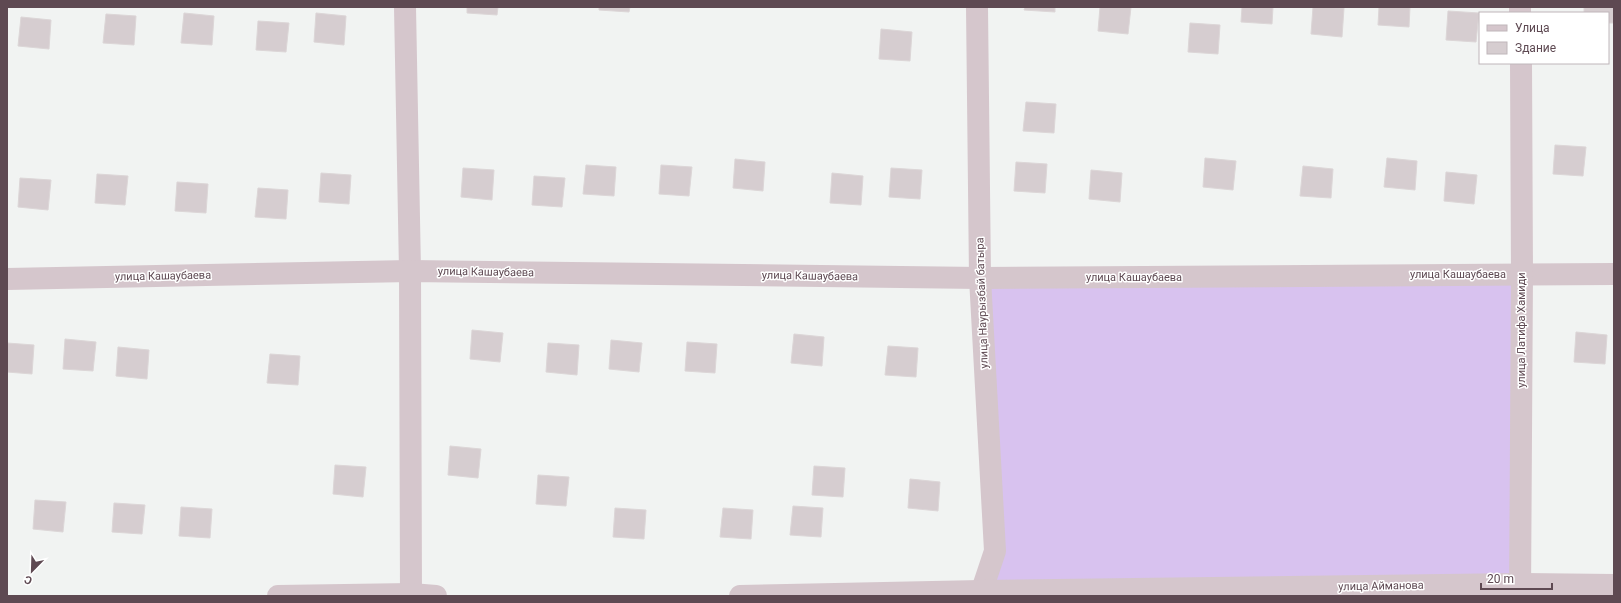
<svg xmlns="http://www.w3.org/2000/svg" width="1621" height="603" font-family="Roboto,sans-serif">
<rect width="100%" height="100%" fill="#f1f3f2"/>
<polygon fill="#d8c2ef" points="1522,274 1520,584 981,591 995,551 980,278"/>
<g fill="#d6cdd0" stroke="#dcd6d7">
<polygon points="467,7 498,7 497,15 467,13"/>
<polygon points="599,7 630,7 629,12 599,10"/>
<polygon points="1025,7 1055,7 1055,12 1024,10"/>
<polygon points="1100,7 1131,7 1128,34 1098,31"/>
<polygon points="1242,7 1273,7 1272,24 1241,22"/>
<polygon points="1313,7 1344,8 1342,37 1311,34"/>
<polygon points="1379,7 1410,7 1409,27 1378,25"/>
<polygon points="1584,7 1614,7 1614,23 1608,23 1608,13 1584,13"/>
<polygon points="1448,11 1479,13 1476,42 1446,40"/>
<polygon points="184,13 214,16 212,45 181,43"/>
<polygon points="316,13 346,16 344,45 314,42"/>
<polygon points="106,14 136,16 134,45 103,43"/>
<polygon points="21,17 51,20 49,49 18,46"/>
<polygon points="258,21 289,23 286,52 256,50"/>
<polygon points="1190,23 1220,25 1218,54 1188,52"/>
<polygon points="881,29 912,32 910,61 879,59"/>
<polygon points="1026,102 1056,104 1054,133 1023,131"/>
<polygon points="1555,145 1586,147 1583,176 1553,174"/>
<polygon points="1205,158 1236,161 1233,190 1203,187"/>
<polygon points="1387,158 1417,161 1415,190 1384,187"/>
<polygon points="735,159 765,162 763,191 733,188"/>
<polygon points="1016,162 1047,164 1045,193 1014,191"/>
<polygon points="586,165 616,167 614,196 583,194"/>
<polygon points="661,165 692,167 689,196 659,194"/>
<polygon points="1303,166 1333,169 1331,198 1300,196"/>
<polygon points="463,168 494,170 492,200 461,197"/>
<polygon points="891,168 922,170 920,199 889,197"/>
<polygon points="1091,170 1122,173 1120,202 1089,199"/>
<polygon points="1446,172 1477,175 1474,204 1444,201"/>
<polygon points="321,173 351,175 349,204 319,202"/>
<polygon points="832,173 863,176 861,205 830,203"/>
<polygon points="97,174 128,176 125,205 95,203"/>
<polygon points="534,176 565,178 562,207 532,205"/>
<polygon points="20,178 51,180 48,210 18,207"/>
<polygon points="177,182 208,184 206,213 175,211"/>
<polygon points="258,188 288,190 286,219 255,217"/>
<polygon points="472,330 503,333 500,362 470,359"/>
<polygon points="1576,332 1607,335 1605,364 1574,362"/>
<polygon points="794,334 824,337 822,366 791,363"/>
<polygon points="65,339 96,342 93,371 63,369"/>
<polygon points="611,340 642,343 639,372 609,369"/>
<polygon points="687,342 717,344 715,373 685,371"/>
<polygon points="7,343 34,345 32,374 7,372"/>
<polygon points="548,343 579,345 577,375 546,372"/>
<polygon points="888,346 918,348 916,377 885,375"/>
<polygon points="118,347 149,350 147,379 116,376"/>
<polygon points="270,354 300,356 298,385 267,383"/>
<polygon points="450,446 481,449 478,478 448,475"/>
<polygon points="335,465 366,467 363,497 333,494"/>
<polygon points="814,466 845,468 843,497 812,495"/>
<polygon points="538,475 569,477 566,506 536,504"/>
<polygon points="910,479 940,482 938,511 908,508"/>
<polygon points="35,500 66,502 63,532 33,529"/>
<polygon points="114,503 145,505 142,534 112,532"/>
<polygon points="793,506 823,508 821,537 790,535"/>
<polygon points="181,507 212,509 210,538 179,536"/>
<polygon points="615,508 646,510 644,539 613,537"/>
<polygon points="723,508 753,510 751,539 720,537"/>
</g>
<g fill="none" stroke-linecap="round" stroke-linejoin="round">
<g stroke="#d5c6cc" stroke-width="22">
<polyline points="405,7 410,271 411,596"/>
<polyline points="977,7 980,278 995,551 980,596"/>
<polyline points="1520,7 1520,13"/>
<polyline points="7,279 410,271 980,278 1614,274"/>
<polyline points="278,596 411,594 436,596"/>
<polyline points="740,596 981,591 1520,584 1614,585"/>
<polyline points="1520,596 1522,274 1521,63"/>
</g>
</g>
<g text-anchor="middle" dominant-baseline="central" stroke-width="3" stroke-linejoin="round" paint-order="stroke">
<g font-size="11" fill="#5e4952" stroke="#fff">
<text transform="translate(486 272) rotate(1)">улица Кашаубаева</text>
<text x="1458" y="274">улица Кашаубаева</text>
<text transform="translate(163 276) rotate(-1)">улица Кашаубаева</text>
<text transform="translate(810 276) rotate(1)">улица Кашаубаева</text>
<text x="1134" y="277">улица Кашаубаева</text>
<text transform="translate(982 303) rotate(-92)">улица Наурызбай батыра</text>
<text transform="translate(1521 330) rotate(-90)">улица Латифа Хамиди</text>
<text transform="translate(1381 586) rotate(-1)">улица Айманова</text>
</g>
</g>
<rect width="1621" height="603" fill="none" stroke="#5e4952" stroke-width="16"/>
<rect x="1479" y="12" width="130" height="52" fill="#ffffff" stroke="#bfb6ba"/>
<rect x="1487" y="25" width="20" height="6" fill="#d5c6cc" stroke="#bfb6ba"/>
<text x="1515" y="32" font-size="12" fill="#5e4952">Улица</text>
<rect x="1487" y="42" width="20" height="12" fill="#d6cdd0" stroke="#bfb6ba"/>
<text x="1515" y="52" font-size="12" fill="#5e4952">Здание</text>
<g transform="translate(32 571) rotate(203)" stroke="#ffffff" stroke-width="3" paint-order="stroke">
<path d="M0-3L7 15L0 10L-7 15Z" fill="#5e4952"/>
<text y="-6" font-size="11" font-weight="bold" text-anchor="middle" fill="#5e4952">С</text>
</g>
<path d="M1481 583v6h71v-6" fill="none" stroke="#5e4952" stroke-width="2"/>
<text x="1487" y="583" font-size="12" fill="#5e4952" stroke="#ffffff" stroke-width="3" paint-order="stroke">20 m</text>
</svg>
